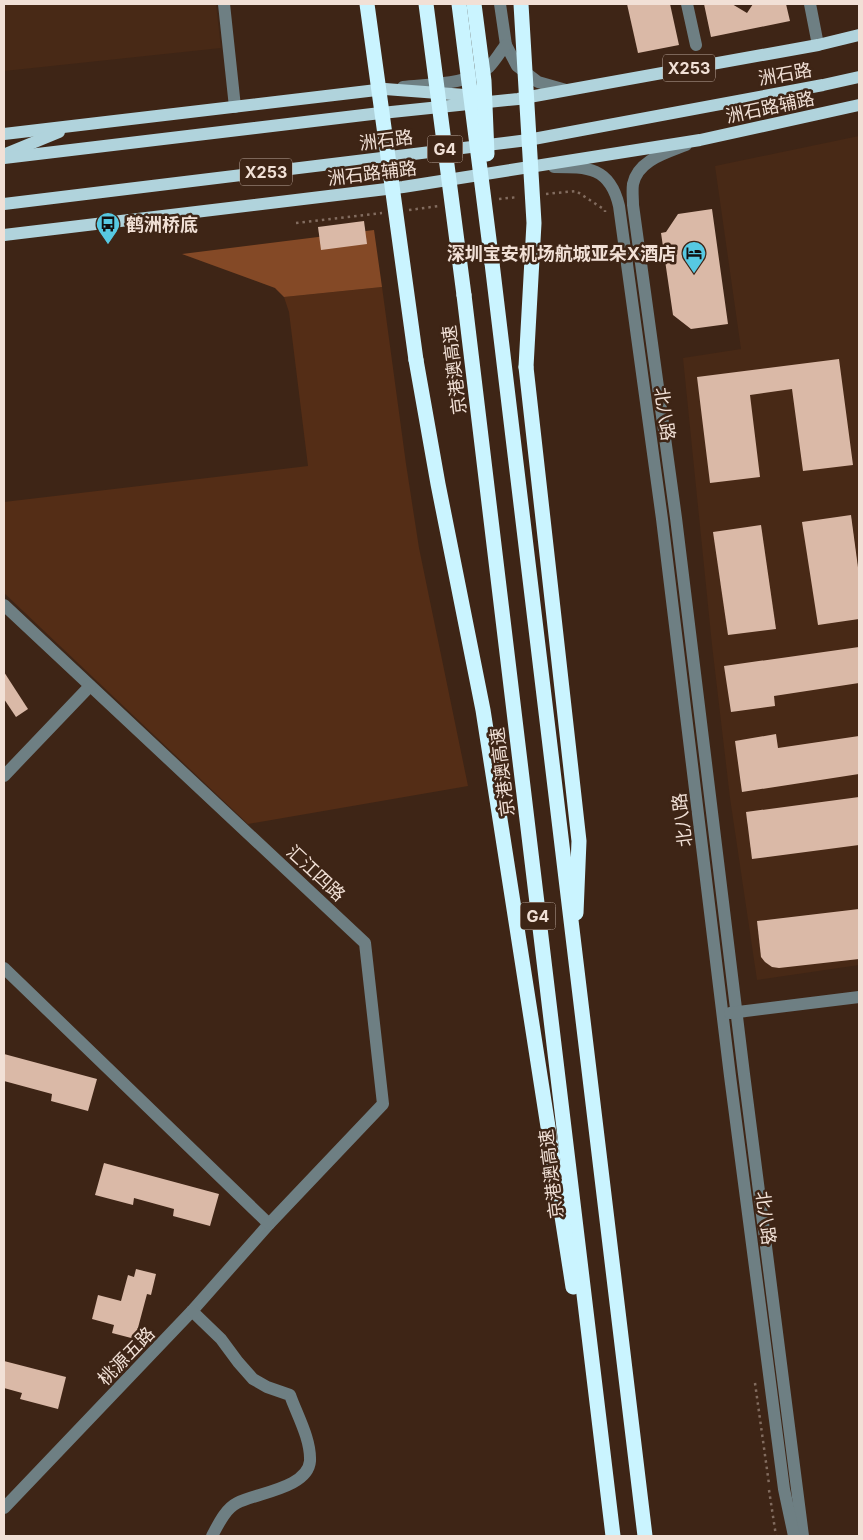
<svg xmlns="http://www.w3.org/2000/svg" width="863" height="1540" font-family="Inter,'Noto Sans SC',sans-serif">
<rect width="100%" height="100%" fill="#3e2516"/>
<g fill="#482916">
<polygon points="4,4 216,4 221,48 4,71"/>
<polygon points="859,136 859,965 757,980 730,798 712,645 683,358 741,349 715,166"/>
</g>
<polygon fill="#542d16" points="382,287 406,464 419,548 468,786 248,824 4,593 4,502 308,466 289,312 284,297"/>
<polygon fill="#844926" points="374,230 382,287 284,297 275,288 182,254"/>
<g fill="#dab9a7">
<polygon points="627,4 670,4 679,45 638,53"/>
<polygon points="704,4 732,4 747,13 753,4 786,4 790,21 711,37"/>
<polygon points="712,209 728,324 691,329 673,315 661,233 666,232 678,214"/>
<polygon points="364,221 367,244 321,250 318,227"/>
<polygon points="839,359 853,465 803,471 792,389 750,395 760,477 710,483 697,377"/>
<polygon points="851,515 859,575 859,619 818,625 802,522"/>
<polygon points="761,525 776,629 728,635 713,532"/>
<polygon points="859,647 859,683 774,696 775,706 731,712 724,666"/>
<polygon points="4,672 28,709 16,717 4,699"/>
<polygon points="776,734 778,748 859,736 859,774 742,792 735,741"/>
<polygon points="859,797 859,845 752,859 746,812"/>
<polygon points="859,909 859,959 779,968 772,967 765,962 761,957 757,921"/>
<polygon points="4,1054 97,1079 88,1111 51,1101 52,1094 4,1081"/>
<polygon points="104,1163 219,1194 210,1226 173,1216 174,1209 134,1198 133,1205 95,1195"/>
<polygon points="136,1269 156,1274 151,1295 147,1294 135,1339 112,1333 114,1325 92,1319 98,1295 121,1301 128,1275 134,1277"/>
<polygon points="4,1361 66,1377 58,1409 20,1399 22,1393 4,1388"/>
</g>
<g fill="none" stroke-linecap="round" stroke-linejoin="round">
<g stroke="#826c5f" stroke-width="2.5" stroke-dasharray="2.5 4" stroke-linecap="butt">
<polyline points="546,194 576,191 605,210 605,212"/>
<polyline points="499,199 518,197"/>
<polyline points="409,210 439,206"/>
<polyline points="296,223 382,213"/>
<polyline points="755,1383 769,1484"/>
<polyline points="769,1490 776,1536"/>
</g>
<g stroke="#6e7f83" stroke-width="12">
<polyline points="224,4 235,107"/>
<polyline points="500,4 506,45 517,66 538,82 566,90"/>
<polyline points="687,4 696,45"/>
<polyline points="810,4 818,45"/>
<path d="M 403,87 C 429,84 469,85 489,67 C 495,61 500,52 506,45"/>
<path d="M 686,145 C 666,153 638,160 633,184 C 632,191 633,198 633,205 L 676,518 L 744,1074 L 803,1536"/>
<path d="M 554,167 C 588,167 610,167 619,206 L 662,519 L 730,1076 L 784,1489 L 794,1536"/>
<polyline points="4,605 365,943 383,1104 269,1224 192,1311 4,1508"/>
<polyline points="4,776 90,686"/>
<polyline points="4,968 269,1224"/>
<polyline points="730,1013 859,997"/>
<path d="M 192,1311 L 221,1339 L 238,1362 L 253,1379 L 267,1387 L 290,1395 C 297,1415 311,1439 310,1461 C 308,1488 256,1493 237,1503 C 225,1509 218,1525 212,1536"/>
</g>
<g stroke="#b0d3dc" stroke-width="12">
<polyline points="4,134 385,89 478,96"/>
<polyline points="8,153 59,132"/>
<polyline points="4,158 372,114 518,99 818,45 859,35"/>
<polyline points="4,204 528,140 823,85 859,77"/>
<polyline points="4,235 403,187 700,140 859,105"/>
</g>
<g stroke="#caf4ff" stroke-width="15">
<polyline points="492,263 645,1536"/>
<polyline points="464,295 613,1536"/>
<polyline points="416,360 438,484 483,710 573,1287"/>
<polyline points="526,367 579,841 576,913"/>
</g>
<g stroke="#caf4ff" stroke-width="15">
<polyline points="367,4 416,360"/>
<polyline points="426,4 464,295"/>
<polyline points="459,4 492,263"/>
<polyline points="474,4 484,81 487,154"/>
<polyline points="521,4 534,223 526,367"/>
</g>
</g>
<defs>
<g id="bus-pin" transform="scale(1.25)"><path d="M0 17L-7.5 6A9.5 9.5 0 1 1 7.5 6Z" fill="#57c9e2" stroke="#3e2516"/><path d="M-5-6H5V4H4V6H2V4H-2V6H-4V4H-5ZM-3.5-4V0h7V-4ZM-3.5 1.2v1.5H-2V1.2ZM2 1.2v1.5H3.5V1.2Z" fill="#111"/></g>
<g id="hotel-pin" transform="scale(1.25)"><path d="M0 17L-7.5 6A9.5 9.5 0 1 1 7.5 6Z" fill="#57c9e2" stroke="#3e2516"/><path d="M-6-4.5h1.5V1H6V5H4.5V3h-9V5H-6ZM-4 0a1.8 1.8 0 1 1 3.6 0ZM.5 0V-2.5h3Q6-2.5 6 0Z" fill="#111"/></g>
</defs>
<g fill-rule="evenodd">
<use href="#bus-pin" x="108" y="224"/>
<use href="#hotel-pin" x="694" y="253"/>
</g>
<g text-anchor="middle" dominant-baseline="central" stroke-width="5" stroke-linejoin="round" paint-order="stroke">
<g fill="#3e2516" stroke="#bba89c" stroke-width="1">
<rect x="663" y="54.5" width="52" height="27" rx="4"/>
<rect x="427.5" y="135.5" width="35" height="27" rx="4"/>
<rect x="240" y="158.5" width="52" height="27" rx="4"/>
<rect x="520.5" y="902.5" width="35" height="27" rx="4"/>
</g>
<g font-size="16" font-weight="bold" fill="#f1e0d6">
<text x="689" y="68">X253</text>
<text x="445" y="149">G4</text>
<text x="266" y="172">X253</text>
<text x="538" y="916">G4</text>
</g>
<g font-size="18" fill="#f1e0d6" stroke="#3e2516">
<text transform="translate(785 74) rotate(-10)">洲石路</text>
<text transform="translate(770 107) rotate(-12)">洲石路辅路</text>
<text transform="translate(386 140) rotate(-7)">洲石路</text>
<text transform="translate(372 173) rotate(-7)">洲石路辅路</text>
<text transform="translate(454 370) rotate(-97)">京港澳高速</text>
<text transform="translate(665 414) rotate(82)">北八路</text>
<text transform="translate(502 772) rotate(-97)">京港澳高速</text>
<text transform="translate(682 820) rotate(-97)">北八路</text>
<text transform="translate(316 873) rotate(43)">汇江四路</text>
<text transform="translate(551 1174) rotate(-97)">京港澳高速</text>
<text transform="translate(766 1218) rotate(83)">北八路</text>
<text transform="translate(126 1356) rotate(-46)">桃源五路</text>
</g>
<g font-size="18" font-weight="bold" fill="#f1e0d6" stroke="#3e2516" text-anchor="start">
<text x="126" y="224">鹤洲桥底</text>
<text x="676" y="253" text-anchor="end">深圳宝安机场航城亚朵X酒店</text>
</g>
</g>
<rect width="863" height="1540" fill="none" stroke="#f1e0d6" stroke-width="10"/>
</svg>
